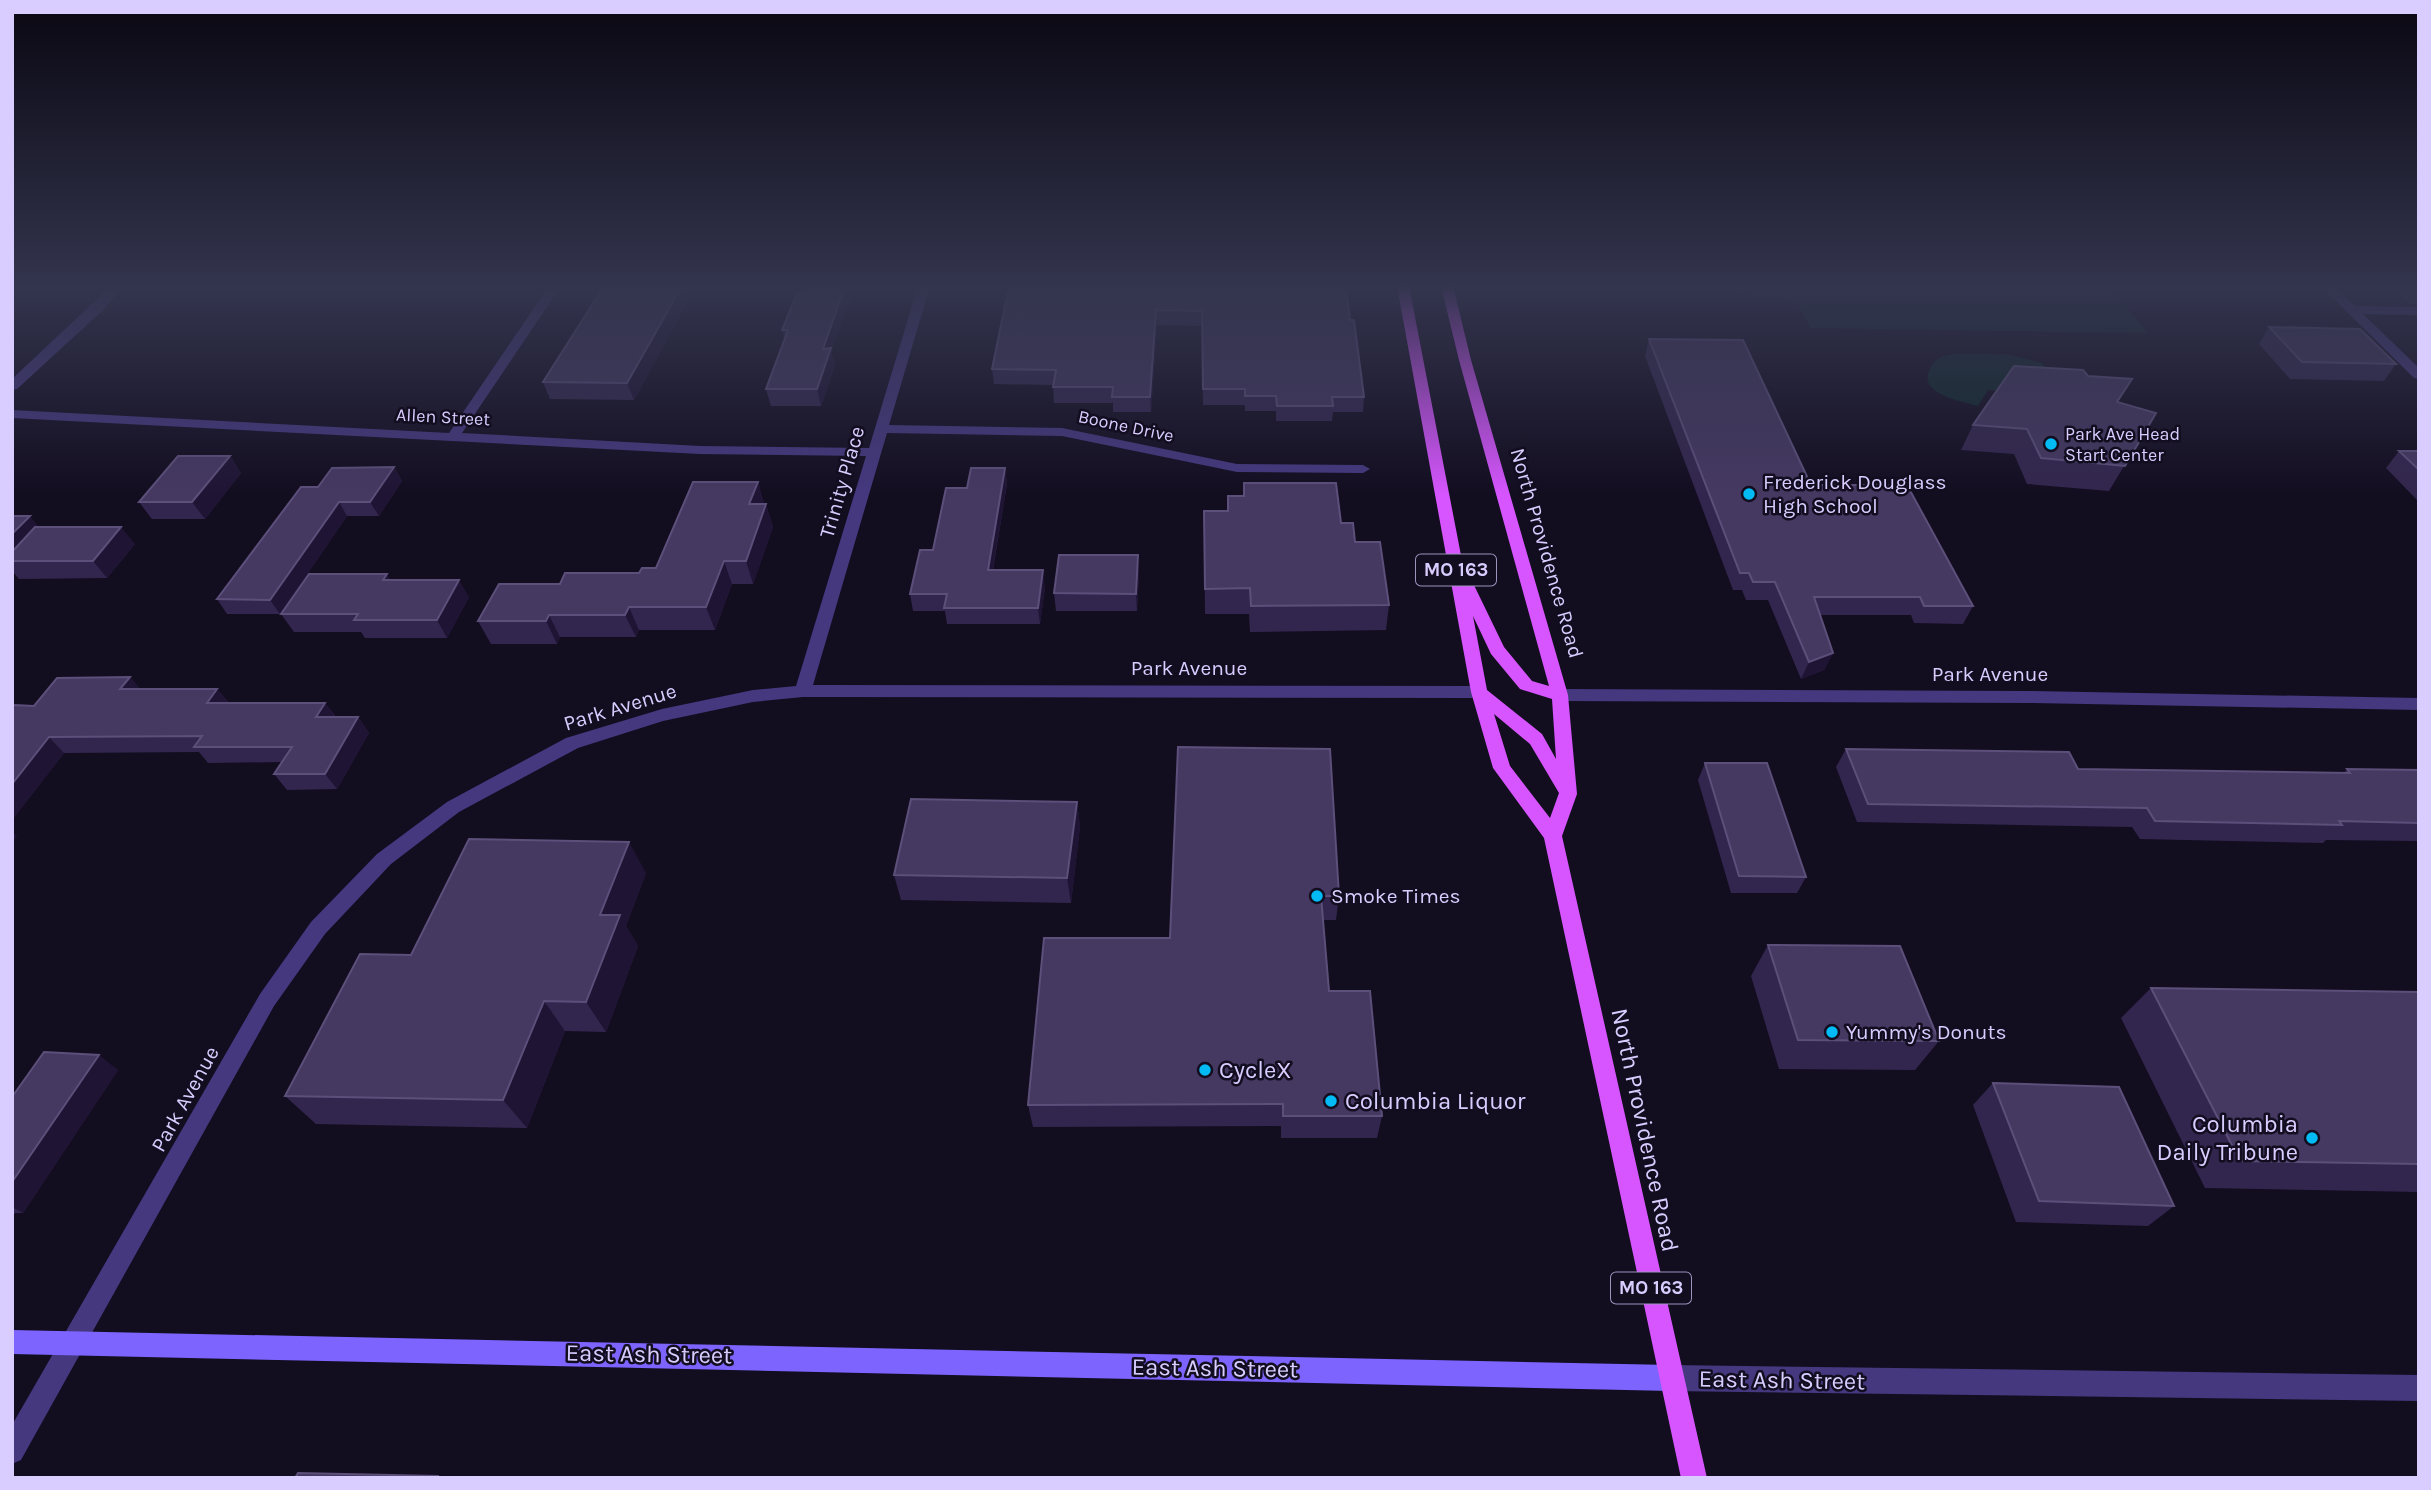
<svg xmlns="http://www.w3.org/2000/svg" width="2431" height="1490" font-family="Karla,sans-serif">
<rect width="100%" height="100%" fill="#130d20"/>
<g fill="#10272a">
<polygon points="1470,286 2306,286 2313,292 2184,294 2181,291 2112,291 2148,333 1810,328 1798,303 1772,296"/>
<path d="M 2006,354 L 2042,363 L 2054,378 L 2019,393 L 1988,390 L 1978,406 C 1963,402 1919,394 1929,371 C 1932,364 1936,358 1944,356 C 1963,351 1986,355 2006,354 Z"/>
</g>
<g fill="none" stroke-linecap="round" stroke-linejoin="round">
<g fill="#45387f" fill-rule="evenodd">
<polygon points="111,286 124,286 102,311 17,389 12,390 12,379"/>
<polygon points="549,286 561,286 462,433 700,446 869,448 918,286 930,286 889,425 1062,428 1237,464 1363,465 1370,469 1363,473 1237,472 1062,436 887,433 813,685 1479,686 1487,692 1479,698 803,697 753,702 663,721 578,748 459,812 391,864 325,934 274,1006 21,1460 12,1464 12,1425 260,994 311,922 377,854 447,802 566,738 662,709 753,690 796,686 866,456 700,454 12,418 12,410 449,433"/>
<polygon points="2321,286 2334,286 2355,306 2419,307 2419,315 2363,314 2419,368 2419,379 2414,378"/>
<polygon points="1560,689 2029,691 2419,698 2419,710 2029,703 1560,701 1552,695"/>
<polygon points="1671,1365 2419,1375 2419,1401 1671,1391 1662,1387 1658,1378 1662,1369"/>
</g>
<polygon fill="#7d64fe" fill-rule="evenodd" points="12,1330 1671,1365 1680,1369 1684,1378 1680,1387 1671,1391 12,1354"/>
<path fill="#d655fe" fill-rule="evenodd" d="M 1397,286 L 1409,286 L 1465,576 L 1472,581 L 1504,647 L 1532,681 L 1549,686 L 1459,360 L 1441,286 L 1453,286 L 1471,360 L 1568,695 L 1577,794 L 1562,836 L 1707,1478 L 1681,1478 L 1544,838 L 1493,768 L 1471,692 ZM 1473,616 L 1491,654 L 1520,689 L 1552,699 L 1556,759 L 1542,734 L 1487,690 ZM 1494,714 L 1530,744 L 1559,793 L 1550,818 L 1510,766 Z"/>
</g>
<g fill="#33264e">
<polygon points="604,286 696,286 634,400 550,399 543,382"/>
<polygon points="806,286 861,286 859,291 853,291 831,352 835,365 821,406 771,406 766,389 785,339 782,330"/>
<polygon points="1009,286 1350,320 1364,397 1363,412 1333,412 1332,421 1276,421 1276,411 1245,411 1245,405 1203,405 1202,326 1157,325 1151,412 1113,412 1113,403 1054,403 1053,385 994,384 992,369"/>
<polygon points="2391,286 2419,286 2419,305 2411,304"/>
<polygon points="2269,327 2396,364 2384,381 2290,379 2259,344"/>
<polygon points="1649,339 1811,485 1973,606 1963,624 1914,623 1911,615 1820,615 1833,653 1824,670 1801,679 1768,600 1746,600 1742,590 1733,590 1645,356"/>
<polygon points="2088,376 2118,402 2156,413 2109,491 2027,484 2014,454 1961,450 1973,425"/>
<polygon points="2399,451 2419,451 2419,502 2386,468"/>
<polygon points="230,456 241,473 205,519 152,519 139,502"/>
<polygon points="394,467 402,481 379,516 347,516 280,614 227,614 217,599 318,487"/>
<polygon points="1005,468 1007,484 993,570 1045,587 1040,624 947,624 945,611 913,611 910,594 967,488"/>
<polygon points="758,482 764,504 766,504 773,527 753,584 732,584 715,630 639,630 636,637 560,637 557,644 491,644 478,621 560,584 639,573 656,568"/>
<polygon points="1228,496 1341,523 1355,542 1389,605 1386,630 1250,632 1249,614 1205,614 1204,511 1227,511"/>
<polygon points="12,516 39,527 135,544 107,578 19,579 12,571"/>
<polygon points="1139,573 1137,611 1056,611 1054,593"/>
<polygon points="391,580 469,597 447,638 365,638 361,632 294,632 281,614"/>
<polygon points="130,677 140,689 217,689 229,703 325,703 336,717 358,717 369,733 337,789 287,790 274,774 282,762 208,763 199,752 64,753 12,820 12,708 34,706"/>
<polygon points="1178,747 1339,896 1336,920 1323,920 1329,991 1382,1116 1377,1138 1281,1138 1281,1126 1033,1127 1028,1105 1170,938"/>
<polygon points="1846,749 2078,769 2344,773 2347,769 2419,770 2419,841 2326,840 2323,843 2140,839 2132,827 1857,822 1836,767"/>
<polygon points="1705,763 1806,877 1797,893 1731,893 1698,780"/>
<polygon points="1077,802 1080,827 1071,903 901,900 894,875"/>
<polygon points="646,873 626,926 638,946 606,1032 565,1031 527,1128 316,1124 285,1096 411,955"/>
<polygon points="1768,945 1939,1041 1915,1070 1779,1069 1751,976"/>
<polygon points="2151,988 2419,992 2419,1192 2205,1188 2121,1018"/>
<polygon points="118,1070 23,1213 15,1213 12,1217 12,1097"/>
<polygon points="1993,1083 2174,1206 2148,1226 2016,1222 1973,1105"/>
</g>
<g fill="#1f1434">
<polygon points="682,286 696,286 634,400 627,383"/>
<polygon points="845,286 851,286 853,291 831,352 835,365 821,406 817,389 823,349"/>
<polygon points="1156,310 1157,325 1151,412 1150,397"/>
<polygon points="230,456 241,473 205,519 192,502"/>
<polygon points="394,467 402,481 379,516 370,502"/>
<polygon points="1005,468 1007,484 990,586 988,570"/>
<polygon points="758,482 765,505 749,504"/>
<polygon points="339,502 347,516 280,614 270,600"/>
<polygon points="766,504 773,527 753,584 746,561"/>
<polygon points="30,516 44,533 12,561 12,534"/>
<polygon points="121,527 135,544 107,578 93,561"/>
<polygon points="1138,555 1139,573 1137,611 1136,594"/>
<polygon points="724,561 732,584 715,630 706,607"/>
<polygon points="1043,570 1045,587 1040,624 1038,608"/>
<polygon points="387,574 398,592 383,580"/>
<polygon points="459,580 469,597 447,638 437,620"/>
<polygon points="629,607 639,630 636,637 625,615"/>
<polygon points="549,615 560,637 557,644 546,621"/>
<polygon points="1833,653 1824,670 1801,679 1809,662"/>
<polygon points="130,677 143,693 120,689"/>
<polygon points="217,689 230,705 207,703"/>
<polygon points="325,703 336,718 316,717"/>
<polygon points="358,717 369,733 337,789 325,774"/>
<polygon points="49,737 64,753 12,820 12,784"/>
<polygon points="1077,802 1080,827 1071,903 1067,878"/>
<polygon points="12,832 17,836 12,843"/>
<polygon points="629,842 646,873 626,926 638,946 606,1032 586,1002 600,915"/>
<polygon points="544,1001 565,1031 527,1128 503,1100"/>
<polygon points="99,1055 118,1070 23,1213 12,1207 12,1182"/>
</g>
<g fill="#453861" stroke="#5c4f7a" stroke-width="2">
<polygon points="604,286 682,286 627,383 543,382"/>
<polygon points="806,286 845,286 823,349 831,348 817,389 766,389 788,330 782,330 797,293 804,293"/>
<polygon points="1009,286 1346,286 1350,320 1354,320 1364,397 1332,397 1333,406 1277,406 1276,396 1245,396 1245,389 1203,389 1202,311 1156,310 1150,397 1112,397 1113,387 1053,387 1056,370 992,369"/>
<polygon points="2269,327 2360,329 2396,364 2302,362"/>
<polygon points="1649,339 1743,340 1811,485 1907,485 1973,606 1924,606 1920,597 1814,597 1833,653 1809,662 1775,582 1753,582 1749,573 1740,573"/>
<polygon points="2014,366 2083,370 2088,376 2132,379 2117,402 2156,413 2125,466 2041,458 2027,429 1973,425"/>
<polygon points="2399,451 2419,451 2419,470"/>
<polygon points="178,456 230,456 192,502 139,502"/>
<polygon points="394,467 370,502 339,502 270,600 217,599 301,487 318,487 332,468"/>
<polygon points="971,468 1005,468 988,570 1043,570 1038,608 944,608 947,594 910,594 920,550 933,550 946,488 967,488"/>
<polygon points="693,482 758,482 749,504 766,504 746,561 724,561 706,607 629,607 625,615 549,615 546,621 478,621 499,584 560,584 565,573 639,573 642,568 656,568"/>
<polygon points="1244,483 1336,483 1341,523 1353,523 1355,542 1380,542 1389,605 1251,606 1250,588 1205,589 1204,511 1228,511 1228,496 1244,496"/>
<polygon points="12,516 30,516 12,534"/>
<polygon points="35,527 121,527 93,561 12,561 12,552"/>
<polygon points="1059,555 1138,555 1136,594 1054,593"/>
<polygon points="309,574 387,574 383,580 459,580 437,620 354,620 358,614 281,614"/>
<polygon points="130,677 120,689 217,689 207,703 325,703 316,717 358,717 325,774 274,774 292,747 194,747 202,736 49,737 12,784 12,708 14,705 34,706 57,678"/>
<polygon points="1178,747 1330,749 1339,896 1321,896 1329,991 1370,991 1382,1116 1283,1116 1283,1104 1028,1105 1044,938 1170,938"/>
<polygon points="1846,749 2069,752 2078,769 2350,773 2347,769 2419,770 2419,823 2339,821 2342,825 2155,821 2147,808 1868,804"/>
<polygon points="1705,763 1767,763 1806,877 1739,876"/>
<polygon points="911,799 1077,802 1067,878 894,875"/>
<polygon points="469,839 629,842 600,915 620,915 586,1002 544,1001 503,1100 285,1096 360,954 411,955"/>
<polygon points="1768,945 1900,946 1939,1041 1798,1040"/>
<polygon points="2151,988 2419,992 2419,1164 2240,1161"/>
<polygon points="44,1052 99,1055 12,1182 12,1097"/>
<polygon points="1993,1083 2119,1087 2174,1206 2039,1201"/>
<polygon points="298,1473 438,1476 438,1478 295,1478"/>
</g>
<linearGradient id="sky" x2="0" y2="1"><stop stop-color="#0a0712"/><stop offset="0.58" stop-color="#33354e"/><stop offset="1" stop-color="#33354e" stop-opacity="0"/></linearGradient>
<rect width="2431" height="495" fill="url(#sky)"/>
<g fill="#02bbf5" stroke="#130d20" stroke-width="2.5">
<circle cx="2051" cy="444" r="7"/>
<circle cx="1749" cy="494" r="7"/>
<circle cx="1317" cy="896" r="7"/>
<circle cx="1832" cy="1032" r="7"/>
<circle cx="1205" cy="1070" r="7"/>
<circle cx="1331" cy="1101" r="7"/>
<circle cx="2312" cy="1138" r="7"/>
</g>
<g text-anchor="middle" dominant-baseline="central" stroke-width="5" stroke-linejoin="round" paint-order="stroke">
<g font-size="18" fill="#d9cdff" stroke="#130d20">
<text transform="translate(443 417) rotate(3)">Allen Street</text>
<text transform="translate(1126 426) rotate(12)">Boone Drive</text>
</g>
<g font-size="18" fill="#d9cdff" stroke="#130d20" text-anchor="start">
<text x="2065" y="434">Park Ave Head<tspan x="2065" dy="21">Start Center</tspan></text>
</g>
<g fill="#130d20" stroke="#9e93bc" stroke-width="2">
<rect x="1416" y="554.5" width="80" height="31" rx="5"/>
<rect x="1611" y="1272.5" width="80" height="31" rx="5"/>
</g>
<g font-size="19" font-weight="bold" fill="#d9cdff">
<text x="1456" y="570">MO 163</text>
<text x="1651" y="1288">MO 163</text>
</g>
<g font-size="21" fill="#d9cdff" stroke="#130d20">
<text transform="translate(842 482) rotate(-74)">Trinity Place</text>
<text transform="translate(1547 553) rotate(74)">North Providence Road</text>
<text x="1189" y="668">Park Avenue</text>
<text x="1990" y="674">Park Avenue</text>
<text transform="translate(620 707) rotate(-17)">Park Avenue</text>
<text transform="translate(185 1099) rotate(-61)">Park Avenue</text>
</g>
<g font-size="21" fill="#d9cdff" stroke="#130d20" text-anchor="start">
<text x="1763" y="482">Frederick Douglass<tspan x="1763" dy="24">High School</tspan></text>
<text x="1331" y="896">Smoke Times</text>
<text x="1846" y="1032">Yummy's Donuts</text>
</g>
<g font-size="24" fill="#d9cdff" stroke="#130d20" text-anchor="start">
<text x="1219" y="1070">CycleX</text>
<text x="1345" y="1101">Columbia Liquor</text>
<text x="2298" y="1124" text-anchor="end">Columbia<tspan x="2298" dy="28">Daily Tribune</tspan></text>
</g>
<g font-size="24" fill="#d9cdff" stroke="#130d20">
<text transform="translate(1645 1130) rotate(78)">North Providence Road</text>
<text transform="translate(649 1354) rotate(1)">East Ash Street</text>
<text transform="translate(1215 1368) rotate(1)">East Ash Street</text>
<text transform="translate(1782 1380) rotate(1)">East Ash Street</text>
</g>
</g>
<rect width="2431" height="1490" fill="none" stroke="#d9cdff" stroke-width="28"/>
</svg>
